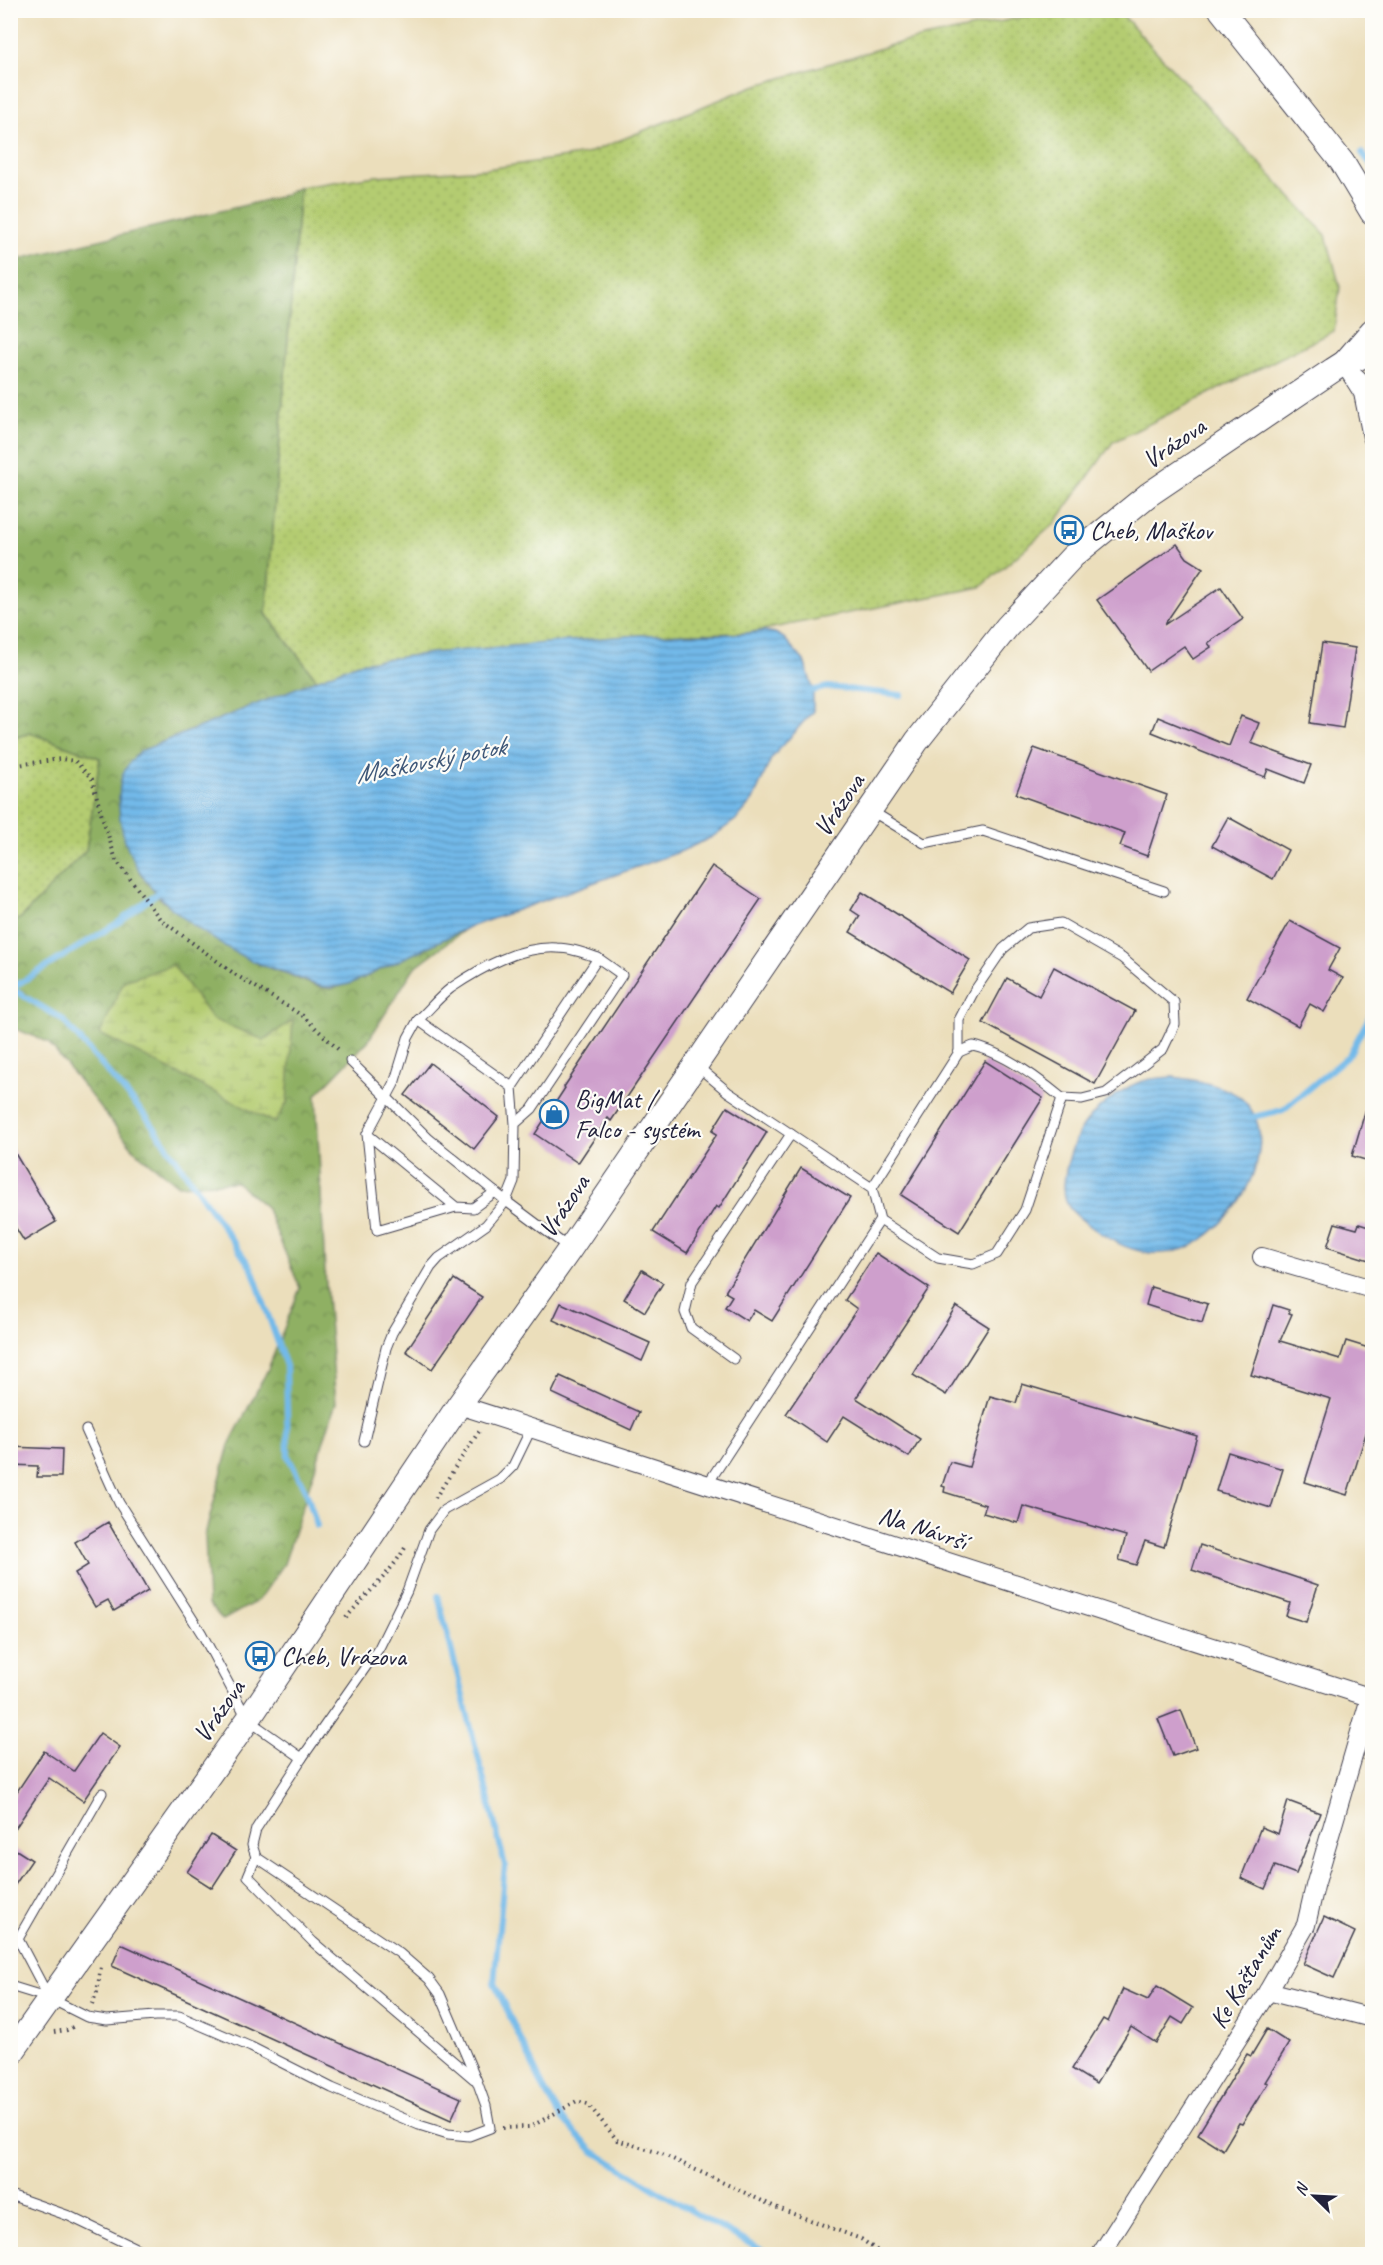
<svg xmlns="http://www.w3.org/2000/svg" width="1383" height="2265" font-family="Caveat,sans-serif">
<defs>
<pattern id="grass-dots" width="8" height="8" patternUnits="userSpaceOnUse" patternTransform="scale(1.5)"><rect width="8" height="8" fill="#b4cc71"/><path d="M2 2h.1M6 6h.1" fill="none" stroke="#9aaf63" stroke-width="1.8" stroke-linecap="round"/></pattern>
<pattern id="forest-crowns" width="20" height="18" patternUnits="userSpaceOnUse" patternTransform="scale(1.5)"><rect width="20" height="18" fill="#8fb063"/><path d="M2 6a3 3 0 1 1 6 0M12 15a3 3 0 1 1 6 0" fill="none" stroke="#748f53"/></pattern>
<pattern id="wetland-marsh" width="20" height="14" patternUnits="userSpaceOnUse" patternTransform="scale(1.5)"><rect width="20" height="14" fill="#b4cc71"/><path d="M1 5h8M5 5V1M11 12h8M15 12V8" fill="none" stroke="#9aaf63"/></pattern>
<pattern id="water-rules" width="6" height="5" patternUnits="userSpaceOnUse" patternTransform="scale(1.5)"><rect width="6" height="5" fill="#72b9e9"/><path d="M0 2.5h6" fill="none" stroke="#5d96be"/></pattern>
</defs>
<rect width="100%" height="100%" fill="#fdfcf7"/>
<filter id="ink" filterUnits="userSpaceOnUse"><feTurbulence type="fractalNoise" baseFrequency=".0167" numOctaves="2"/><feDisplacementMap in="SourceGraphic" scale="12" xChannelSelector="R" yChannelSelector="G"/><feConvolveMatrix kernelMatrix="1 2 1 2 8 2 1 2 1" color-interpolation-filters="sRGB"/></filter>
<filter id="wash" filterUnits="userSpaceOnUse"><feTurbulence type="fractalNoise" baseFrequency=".008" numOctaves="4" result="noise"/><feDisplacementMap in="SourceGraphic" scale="24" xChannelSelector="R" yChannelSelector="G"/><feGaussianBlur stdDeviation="1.35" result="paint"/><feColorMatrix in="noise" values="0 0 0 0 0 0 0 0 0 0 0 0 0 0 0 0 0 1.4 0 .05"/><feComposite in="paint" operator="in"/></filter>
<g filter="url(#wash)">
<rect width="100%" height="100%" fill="#ebdebb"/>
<g fill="url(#grass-dots)" stroke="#6b7756" stroke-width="1.5">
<polygon points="1118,10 1326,235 1340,287 1334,331 1113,442 1055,523 981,587 747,633 639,635 432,653 358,663 317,680 266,614 300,187 375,176 487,169 586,154 751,87 895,44 1032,15 1039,11"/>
<polygon points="30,733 100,758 86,850 21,918 11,923 11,739"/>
</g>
<polygon fill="url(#forest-crowns)" stroke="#58694f" stroke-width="1.5" points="300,187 266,614 317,680 157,744 134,757 139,872 159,898 200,930 251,961 319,987 331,989 352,983 467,928 414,968 368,1041 316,1095 325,1272 336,1403 284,1564 259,1600 223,1620 208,1604 205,1535 229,1445 268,1369 300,1288 266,1207 236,1182 178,1185 135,1151 48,1042 11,1027 11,923 21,918 86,850 100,758 30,733 11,739 11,261 279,197"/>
<polygon fill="url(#wetland-marsh)" stroke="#6b7756" stroke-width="1.5" points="173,965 212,1019 264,1040 293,1020 287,1103 275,1123 100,1034 124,981"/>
<g fill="url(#water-rules)" stroke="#4a6e92" stroke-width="1.5">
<path d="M 764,631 L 775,633 L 784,638 L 804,661 L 813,688 L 813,711 L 771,759 L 753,800 L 737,819 L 712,837 L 682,851 L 467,928 L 352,983 C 322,993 314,983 287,973 C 275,969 264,966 252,961 C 237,954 223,945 209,936 C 162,906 122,866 119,807 C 119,781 120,769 141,751 L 358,663 L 432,653 L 639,635 L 738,634 Z"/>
<path d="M 1173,1077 C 1192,1079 1228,1086 1242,1099 C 1285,1139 1241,1213 1203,1239 C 1188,1250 1169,1254 1151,1253 C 1132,1251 1113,1242 1097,1231 C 1088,1224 1075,1216 1069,1207 C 1056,1188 1072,1142 1084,1125 C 1095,1109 1119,1091 1137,1083 C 1148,1078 1161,1078 1173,1077 Z"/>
</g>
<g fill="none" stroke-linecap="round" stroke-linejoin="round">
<g stroke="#72b9e9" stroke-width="6">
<polyline points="1362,153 1372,166"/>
<polyline points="807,692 828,687 901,695"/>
<polyline points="10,989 119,922 161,890"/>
<polyline points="12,989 62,1019 149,1120 252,1269 286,1366 288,1456 307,1494 317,1526"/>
<polyline points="1253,1117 1283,1110 1349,1055 1372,1012"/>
<polyline points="438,1596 505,1865 494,1983 543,2087 562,2119 593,2151 708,2221 769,2254"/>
</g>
</g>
<g id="blocks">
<g fill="#ce9fcc">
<polygon points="1177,544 1187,558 1203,568 1164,625 1221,587 1243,619 1208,643 1211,647 1193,659 1184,646 1148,671 1097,600"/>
<polygon points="1322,643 1355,648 1343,728 1310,723"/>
<polygon points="1241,716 1259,723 1251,743 1311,765 1304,783 1268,769 1265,777 1152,732 1158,717 1229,746"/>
<polygon points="1034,748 1167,795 1147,856 1120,846 1125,833 1016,794"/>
<polygon points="1228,817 1288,850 1273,879 1212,846"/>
<polygon points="712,866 761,899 611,1121 608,1118 578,1163 535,1134 565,1088 564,1087"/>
<polygon points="862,892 970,960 950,993 850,932 860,916 851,910"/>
<polygon points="1290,921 1340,948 1328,970 1343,978 1324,1012 1310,1004 1298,1026 1247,998"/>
<polygon points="1054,967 1135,1011 1095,1084 983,1023 1007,978 1039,996"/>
<polygon points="985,1061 1043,1098 959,1232 901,1195"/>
<polygon points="430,1063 499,1117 474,1149 405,1095"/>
<polygon points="1368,1102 1372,1103 1372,1162 1352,1156"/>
<polygon points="727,1107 767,1132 719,1208 716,1206 687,1253 653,1232 717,1134 712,1131"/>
<polygon points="10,1145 56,1222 24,1241 10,1219"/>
<polygon points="801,1168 850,1198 772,1321 754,1310 747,1321 725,1307 732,1296 725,1292"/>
<polygon points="1335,1223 1357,1229 1359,1224 1372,1228 1372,1261 1327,1247"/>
<polygon points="876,1253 929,1288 856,1398 920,1439 909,1457 844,1416 827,1442 786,1414 857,1309 845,1300"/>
<polygon points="642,1270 663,1283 645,1312 624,1299"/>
<polygon points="454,1279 482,1297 432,1369 406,1351"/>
<polygon points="1151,1287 1208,1304 1202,1323 1146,1305"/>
<polygon points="561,1303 650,1343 642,1361 553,1320"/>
<polygon points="1273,1305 1289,1310 1289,1313 1292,1314 1280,1341 1340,1359 1346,1341 1372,1349 1372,1414 1347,1495 1305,1482 1331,1399 1251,1375"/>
<polygon points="956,1306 989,1327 946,1395 913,1375"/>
<polygon points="560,1376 639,1412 631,1430 552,1393"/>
<polygon points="1022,1384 1197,1436 1164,1547 1145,1541 1136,1565 1119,1560 1126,1536 1023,1506 1018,1523 983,1513 986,1505 944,1492 945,1487 942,1486 950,1462 969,1467 990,1396 1016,1403"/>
<polygon points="10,1447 62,1449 61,1477 37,1477 38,1466 10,1465"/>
<polygon points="1228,1452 1283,1469 1271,1508 1216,1491"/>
<polygon points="108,1522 148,1591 114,1611 108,1600 95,1607 75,1573 88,1565 75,1542"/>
<polygon points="1200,1545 1318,1585 1306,1622 1286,1616 1290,1603 1192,1570"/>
<polygon points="1181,1710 1196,1748 1173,1756 1158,1719"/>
<polygon points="100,1733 120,1747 83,1801 49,1778 10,1836 10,1802 44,1751 74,1771"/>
<polygon points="1288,1801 1320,1813 1296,1874 1275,1866 1265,1889 1241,1878 1261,1827 1278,1834"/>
<polygon points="211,1835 236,1851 212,1888 187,1872"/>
<polygon points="10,1846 32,1860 10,1892"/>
<polygon points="1324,1917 1355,1932 1334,1978 1303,1964"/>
<polygon points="121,1944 461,2098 451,2120 112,1966"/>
<polygon points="1157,1986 1193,2008 1183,2024 1172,2017 1156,2043 1131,2027 1096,2084 1072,2069 1103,2019 1108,2022 1123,1989 1148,2000"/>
<polygon points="1267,2029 1289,2043 1265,2082 1268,2083 1242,2124 1239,2123 1223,2150 1198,2134 1247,2054 1251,2056"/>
</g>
</g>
</g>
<g filter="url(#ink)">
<use href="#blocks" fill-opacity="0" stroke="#403e4e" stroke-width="1.5"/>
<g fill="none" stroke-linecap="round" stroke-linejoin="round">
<g stroke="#403e4e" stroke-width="11">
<g id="lane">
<polyline points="1358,374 1372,387"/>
<polyline points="870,810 924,843 983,831 1164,891"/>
<path d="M 973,1046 C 1002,1052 1039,1079 1062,1098 L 1025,1210 L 997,1254 L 973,1264 L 938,1258 L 880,1220 L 872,1188 L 959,1052 Z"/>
<polyline points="959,1052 959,1020 973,993 1003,949 1028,928 1061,923 1122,958 1174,1002 1175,1024 1163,1049 1106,1093 1082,1099 1062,1098"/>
<polyline points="350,1061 428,1138 506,1201 486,1225 439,1258 431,1267 392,1333 386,1348 364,1441"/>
<polyline points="697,1066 728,1092 872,1188"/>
<path d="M 512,1087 L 418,1020 C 429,1010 439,997 451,988 C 482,967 520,946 557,948 C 571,948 585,953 598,958"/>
<polyline points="515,1124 532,1109 622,975 598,958 512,1087 515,1124 514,1181 506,1201 569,1248"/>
<polyline points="367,1134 394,1084 408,1038 418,1020"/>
<polyline points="456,1207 367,1134 377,1230 456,1207 473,1208 495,1192"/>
<polyline points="734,1359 691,1328 685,1312 692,1282 791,1134"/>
<polyline points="86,1430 119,1503 202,1634 248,1720 302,1758"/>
<polyline points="707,1485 880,1220"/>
<polyline points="256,1857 248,1876 313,1942 474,2079"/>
<polyline points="10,1930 18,1939 48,1996"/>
<polyline points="18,1939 102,1793"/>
<polyline points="10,1986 49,1998 87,2017 107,2020 155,2016 179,2016 251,2047 332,2088 419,2125 448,2134 469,2136 490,2128 486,2106 477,2081 440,1994 429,1979 399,1953 256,1857 252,1845 256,1829 302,1758 379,1648 407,1591 429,1530 444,1510 500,1479 513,1466 531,1429"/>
<polyline points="10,2195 69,2216 148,2254"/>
</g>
</g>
<g stroke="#403e4e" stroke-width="20">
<g id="street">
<polyline points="1344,363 1363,393 1372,437"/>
<polyline points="1262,1257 1372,1289"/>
<polyline points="459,1405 1372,1698"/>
<polyline points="1268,1991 1372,2018"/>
<polyline points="1101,2254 1268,1991 1306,1925 1315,1886 1370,1698"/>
</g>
</g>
<g stroke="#403e4e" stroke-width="26">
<g id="secondary">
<polyline points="1221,10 1342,162 1372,212"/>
<polyline points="1346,361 1372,331"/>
<polyline points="10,2055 248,1720 459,1405 570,1249 917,741 1007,627 1073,556 1148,495 1333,370 1344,363 1372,353"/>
</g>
</g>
<g stroke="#403e4e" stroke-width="4" stroke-dasharray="1.5 4.5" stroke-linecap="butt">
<polyline points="10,766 61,759 75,761 92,779 101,813 116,860 160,919 236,975 303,1016 341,1052"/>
<polyline points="435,1498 480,1430"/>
<path d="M 346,1618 C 366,1594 391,1573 406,1546"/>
<polyline points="92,2004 97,1992 101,1967"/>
<polyline points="54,2032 67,2030 73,2027"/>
<polyline points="10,2089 20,2075"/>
<polyline points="503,2128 530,2127 577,2101 588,2104 617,2140 660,2153 775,2207 861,2239 882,2254"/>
</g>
<use href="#lane" stroke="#fff" stroke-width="9"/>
<use href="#street" stroke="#fff" stroke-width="18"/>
<use href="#secondary" stroke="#fff" stroke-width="24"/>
</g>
</g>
<defs>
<g id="bus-ring" transform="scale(1.5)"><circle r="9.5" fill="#fdfcf7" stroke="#1f6fb2" stroke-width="1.5"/><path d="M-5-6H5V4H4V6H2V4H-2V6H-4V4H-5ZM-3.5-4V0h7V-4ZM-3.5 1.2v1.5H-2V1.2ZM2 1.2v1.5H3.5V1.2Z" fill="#1f6fb2"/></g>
<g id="shop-ring" transform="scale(1.5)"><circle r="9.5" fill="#fdfcf7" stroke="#1f6fb2" stroke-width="1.5"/><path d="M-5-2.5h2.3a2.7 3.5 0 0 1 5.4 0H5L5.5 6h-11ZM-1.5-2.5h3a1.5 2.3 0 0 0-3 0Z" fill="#1f6fb2"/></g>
</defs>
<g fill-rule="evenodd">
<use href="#bus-ring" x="1069" y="530"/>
<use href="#shop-ring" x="554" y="1114"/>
<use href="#bus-ring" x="260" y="1656"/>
</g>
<g text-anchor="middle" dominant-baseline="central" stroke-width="4.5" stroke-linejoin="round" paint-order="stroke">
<g font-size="26" fill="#22223b" stroke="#fdfcf7">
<text transform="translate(1174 443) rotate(-34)">Vrázova</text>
<text transform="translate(839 805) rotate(-56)">Vrázova</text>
<text transform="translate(564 1206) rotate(-56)">Vrázova</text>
<text transform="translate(923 1528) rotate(18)">Na Návrší</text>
<text transform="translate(219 1711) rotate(-55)">Vrázova</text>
<text transform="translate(1245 1977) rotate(-59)">Ke Kaštanům</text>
</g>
<g font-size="26" fill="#22223b" stroke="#fdfcf7" text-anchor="start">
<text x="1090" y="530">Cheb, Maškov</text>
<text x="575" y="1099">BigMat /<tspan x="575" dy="30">Falco - systém</tspan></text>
<text x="281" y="1656">Cheb, Vrázova</text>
</g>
<g font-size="27" font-style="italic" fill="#3e5778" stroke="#fdfcf7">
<text transform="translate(430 760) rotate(-11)">Maškovský potok</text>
</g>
</g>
<rect width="1383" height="2265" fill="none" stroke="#fdfcf7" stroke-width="36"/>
<g transform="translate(1314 2196) rotate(294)" stroke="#fdfcf7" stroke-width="4.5" paint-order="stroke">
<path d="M0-4.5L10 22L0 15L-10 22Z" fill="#22223b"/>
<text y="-9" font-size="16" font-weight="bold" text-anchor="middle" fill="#22223b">N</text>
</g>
</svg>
